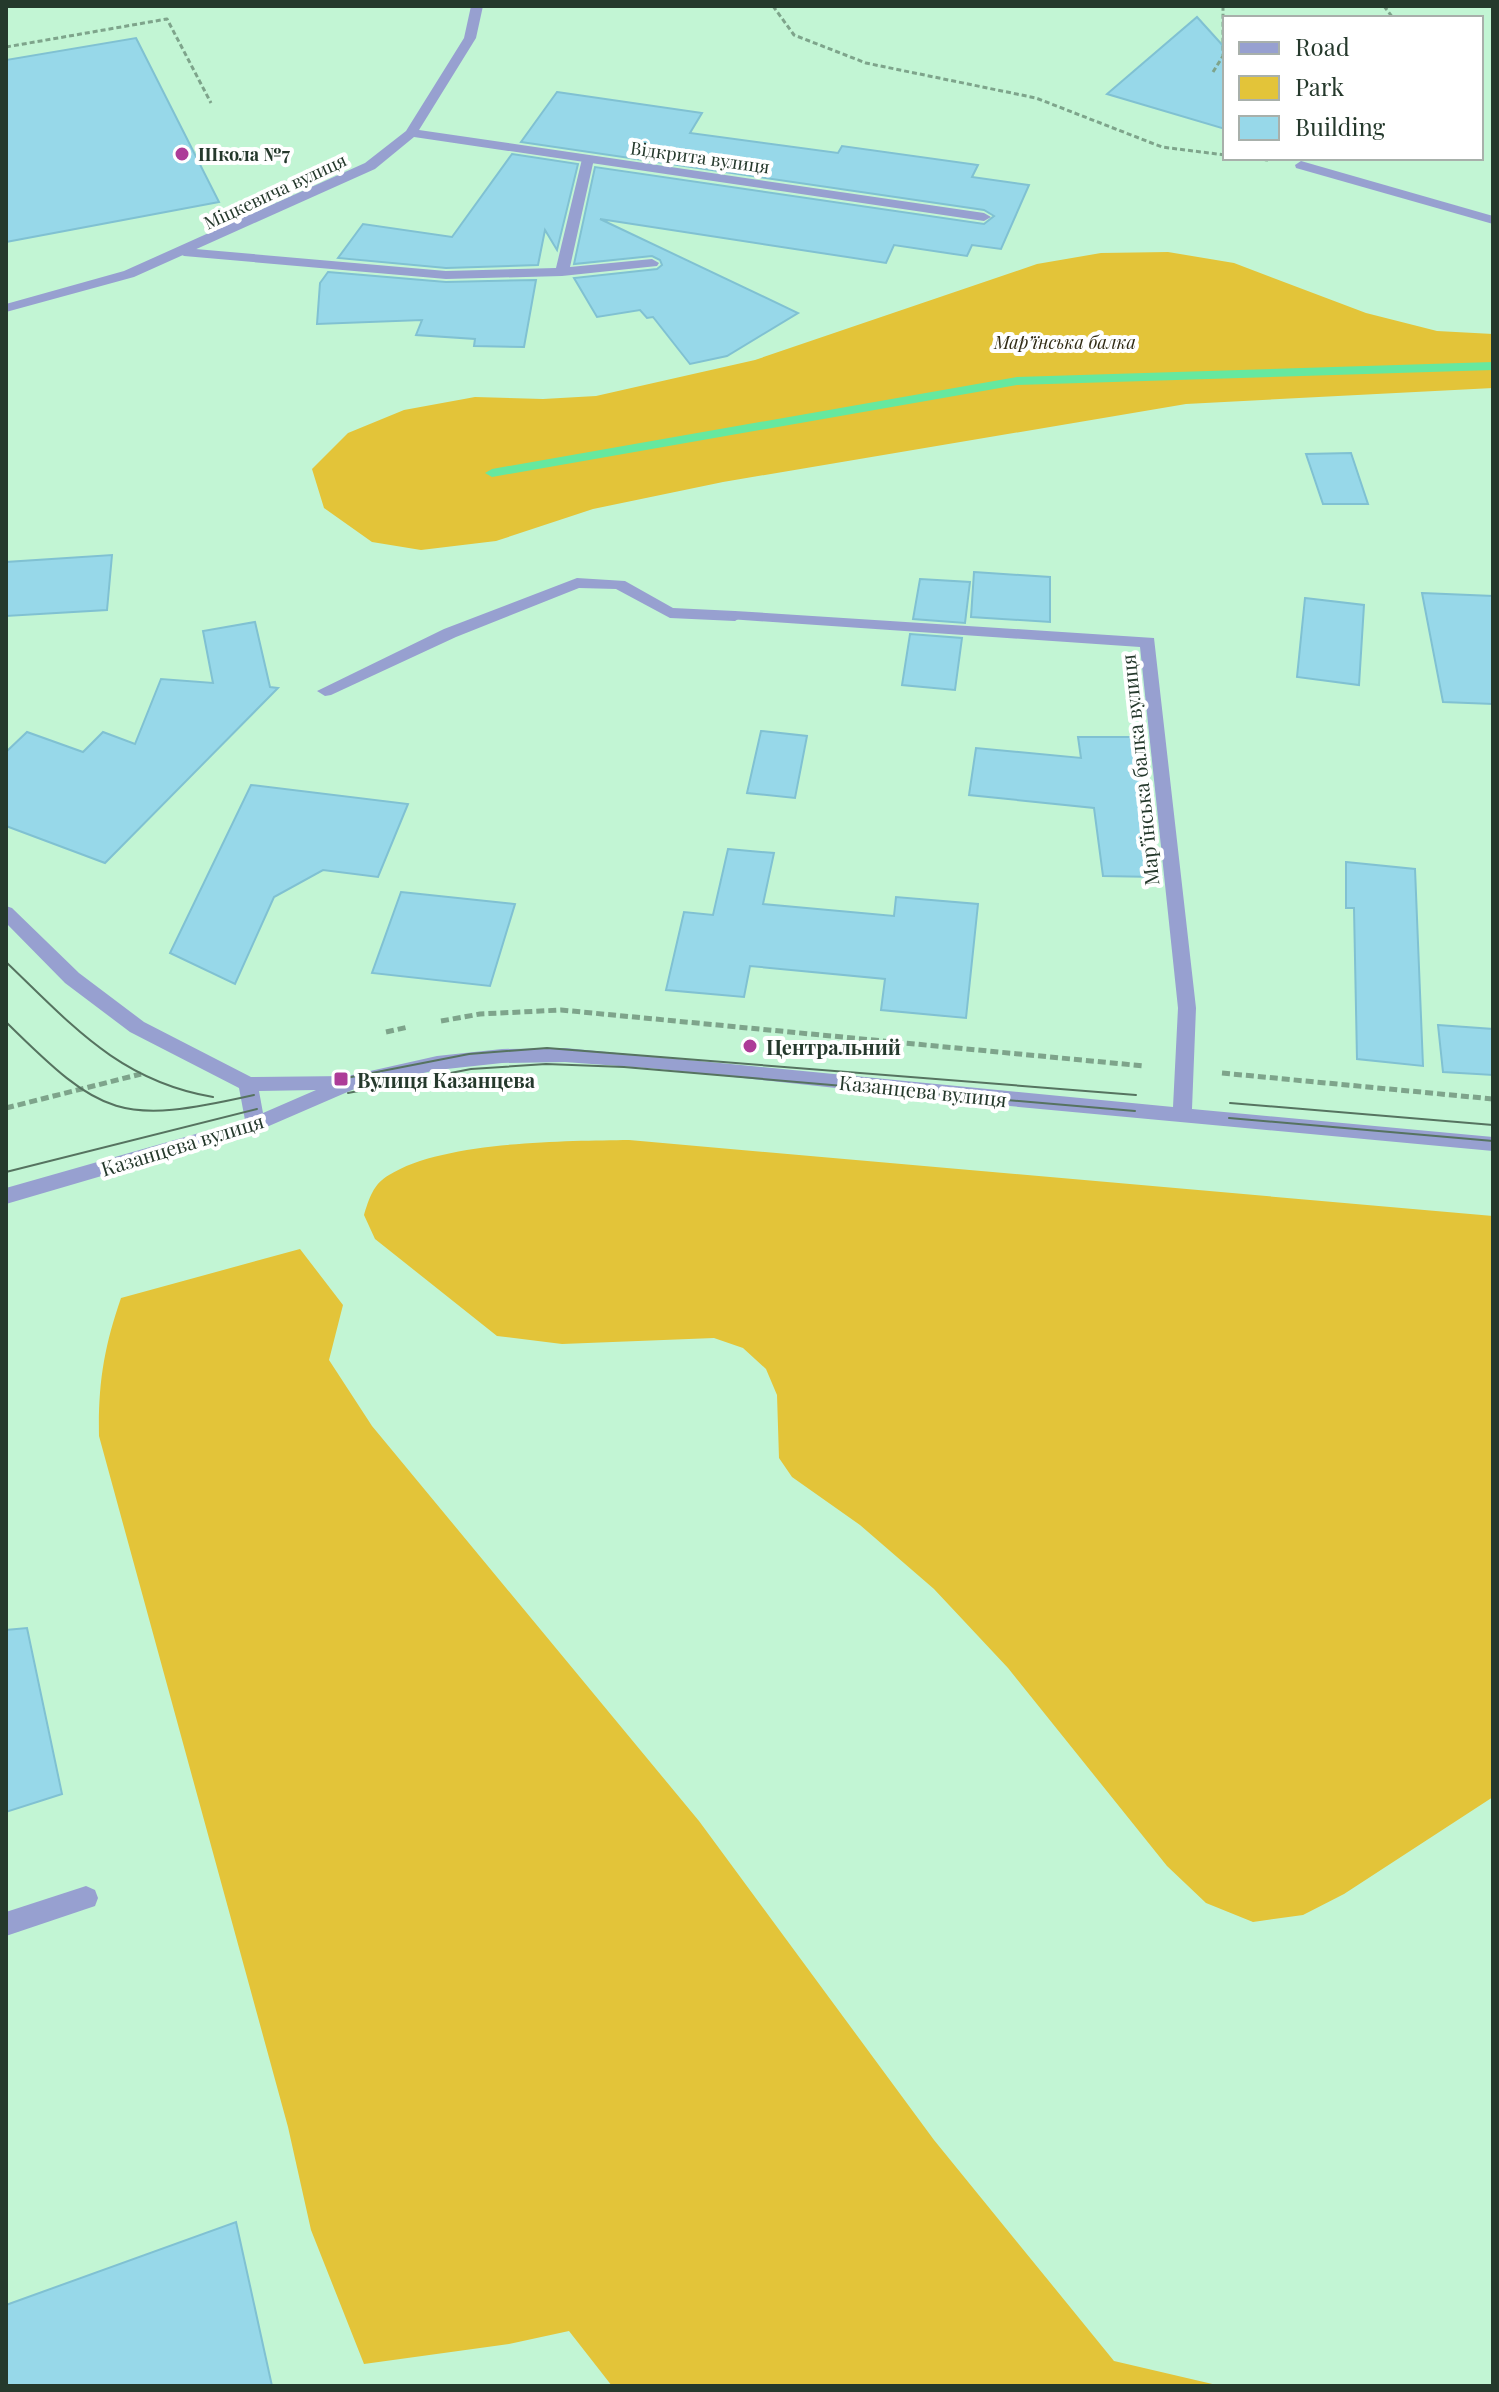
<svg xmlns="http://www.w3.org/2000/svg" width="1499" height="2392" font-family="'Playfair Display',serif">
<rect width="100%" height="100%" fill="#c2f5d4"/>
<g fill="#e3c439">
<polygon points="1168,252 1234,263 1366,313 1437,331 1493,334 1493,388 1186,404 723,482 593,509 496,541 421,550 372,542 324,508 312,469 348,433 404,410 475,397 543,399 596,396 755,360 1037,264 1101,253"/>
<path d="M 629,1140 L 1493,1216 L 1493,1797 L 1344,1894 L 1303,1915 L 1253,1922 L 1206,1903 L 1167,1866 L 1008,1668 L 934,1589 L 860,1525 L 792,1477 L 779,1458 L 777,1395 L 766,1369 L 743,1348 L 714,1338 L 562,1344 L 497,1336 L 375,1239 L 364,1215 C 369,1199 373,1184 389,1175 C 443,1141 565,1141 629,1140 Z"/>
<path d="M 300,1249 L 343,1305 L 329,1360 L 372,1426 L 699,1821 L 934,2140 L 1114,2361 L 1221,2386 L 612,2386 L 569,2331 L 509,2344 L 364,2364 L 311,2230 L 288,2127 L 99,1436 C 98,1384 104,1347 121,1298 Z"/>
</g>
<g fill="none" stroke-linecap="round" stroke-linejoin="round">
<polygon fill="#66e89f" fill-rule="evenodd" points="1493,362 1493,370 1017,385 492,477 485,473 492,469 1017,377"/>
</g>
<g fill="#97d8e9" stroke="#80c1d2" stroke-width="2">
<polygon points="1197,17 1225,48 1225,129 1107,94"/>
<polygon points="136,38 219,202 6,242 6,60"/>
<polygon points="557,92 702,113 690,133 838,153 842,146 978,165 972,177 1029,185 1001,249 972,245 967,256 894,245 886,263 600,219 798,313 727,356 690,364 653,317 647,318 640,310 597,317 574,278 657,269 662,265 660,260 652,256 574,264 595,167 984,224 994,216 984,210 521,142"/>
<polygon points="512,154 578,164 557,250 545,230 538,265 446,268 338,258 363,224 452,237"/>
<polygon points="328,272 446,282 536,280 524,347 474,346 475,339 416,335 422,320 317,324 320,283"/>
<polygon points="1351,453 1368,504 1323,504 1306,454"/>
<polygon points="112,555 107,610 6,616 6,562"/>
<polygon points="974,572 1050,577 1050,622 971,617"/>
<polygon points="920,579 970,582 965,623 913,619"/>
<polygon points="1422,593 1493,596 1493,704 1443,702"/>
<polygon points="1305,598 1364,605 1359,685 1297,677"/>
<polygon points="255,622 270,687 278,688 105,863 6,826 6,752 27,732 83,752 103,732 135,744 161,679 213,683 203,631"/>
<polygon points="910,634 962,638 955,690 902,685"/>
<polygon points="761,731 807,736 795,798 747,793"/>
<polygon points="1078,737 1134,737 1155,877 1103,876 1094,808 969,795 976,748 1081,758"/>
<polygon points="251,785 408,804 378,877 323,870 274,897 235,984 170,953"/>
<polygon points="728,849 774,853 763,904 894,916 896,897 978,904 966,1018 881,1010 885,979 750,966 744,997 666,990 684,912 713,915"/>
<polygon points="1346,862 1415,869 1423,1066 1357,1059 1354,908 1346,908"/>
<polygon points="401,892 515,904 490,986 372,973"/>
<polygon points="1438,1025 1493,1029 1493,1075 1443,1072"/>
<polygon points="27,1628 62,1794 6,1812 6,1630"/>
<polygon points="236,2222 272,2386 6,2386 6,2305"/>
</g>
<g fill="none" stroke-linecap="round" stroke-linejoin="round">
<g stroke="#7ea48b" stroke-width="3" stroke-dasharray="5 3" stroke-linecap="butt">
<polyline points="773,6 794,35 866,63 1036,98 1162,147 1225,155"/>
<polyline points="1384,6 1393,18"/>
<polyline points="6,47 167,19 211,103"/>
<polyline points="1213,72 1223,56 1223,6"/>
<polyline points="1249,158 1268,160"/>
</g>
<g stroke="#7ea48b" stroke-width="5" stroke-dasharray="8 4" stroke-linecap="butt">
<polyline points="441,1021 480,1014 561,1010 1144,1066"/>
<polyline points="386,1032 408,1027"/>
<polyline points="1222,1073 1493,1099"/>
<polyline points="6,1108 141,1074"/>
</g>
<g fill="#97a0d0" fill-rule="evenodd">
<polygon points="588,155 594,159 570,267 652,259 659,263 657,266 562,276 446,279 184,256 177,252 184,248 446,271 556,268 582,159"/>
<polygon points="1301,161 1493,216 1493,224 1296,168 1295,165"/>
<polygon points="577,578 625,581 673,608 735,611 743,616 735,621 670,618 616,589 579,588 456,637 331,695 325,696 317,691 444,629"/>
<polygon points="86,1886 95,1890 98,1898 95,1906 6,1936 6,1912"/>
</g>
<g fill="#97a0d0" fill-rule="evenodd">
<polygon points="471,6 483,6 476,38 419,130 984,213 991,217 984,221 414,137 375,169 134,277 6,312 6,304 124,271 365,163 406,131 464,38"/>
<path d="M 735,611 L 1154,638 L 1196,1008 L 1192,1109 L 1493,1137 L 1493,1151 L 966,1102 L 659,1069 L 565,1062 L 502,1063 L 437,1070 L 359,1087 L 262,1129 L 6,1204 L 6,1188 L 245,1120 L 239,1088 L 130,1032 L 65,983 L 6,923 L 6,906 L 12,908 L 79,973 L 144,1022 L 251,1077 L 348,1076 L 437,1056 L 502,1049 L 565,1048 L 1173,1107 L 1178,1008 L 1140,647 L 729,619 L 727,616 ZM 316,1090 L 263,1113 L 259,1091 Z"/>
</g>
<g stroke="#567360" stroke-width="2">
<path d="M 6,962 C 72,1025 119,1081 213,1097"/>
<path d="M 6,1022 C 103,1118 120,1125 254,1095"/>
<polyline points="341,1079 469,1054 547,1048 1136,1095"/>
<polyline points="348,1093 471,1069 546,1064 624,1067 1135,1111"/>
<polyline points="1230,1103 1493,1125"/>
<polyline points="1229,1118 1493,1141"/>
<polyline points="6,1172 257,1109"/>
</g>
</g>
<g fill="#ad3c98" stroke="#fff" stroke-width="3">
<circle cx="182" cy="154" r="8"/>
<circle cx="750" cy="1046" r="8"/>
<rect x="333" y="1071" width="16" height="16" rx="4"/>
</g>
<g text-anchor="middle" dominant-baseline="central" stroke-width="8" stroke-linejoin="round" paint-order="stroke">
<g font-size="18" font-weight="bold" fill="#25392c" stroke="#fff" text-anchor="start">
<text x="198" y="154">Школа №7</text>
</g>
<g font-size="18" fill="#25392c" stroke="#fff">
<text transform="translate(700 157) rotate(8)">Відкрита вулиця</text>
<text transform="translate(275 191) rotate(-25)">Міцкевича вулиця</text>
</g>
<g font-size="18" font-style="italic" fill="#302a14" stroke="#fff">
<text x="1065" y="342">Мар’їнська балка</text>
</g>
<g font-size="20" fill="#25392c" stroke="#fff">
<text transform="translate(1139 770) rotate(-96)">Мар’їнська балка вулиця</text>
<text transform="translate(923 1090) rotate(6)">Казанцева вулиця</text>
<text transform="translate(182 1144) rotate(-17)">Казанцева вулиця</text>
</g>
<g font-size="20" font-weight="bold" fill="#25392c" stroke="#fff" text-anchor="start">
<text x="766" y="1046">Центральний</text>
<text x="357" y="1079">Вулиця Казанцева</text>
</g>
</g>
<rect width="1499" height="2392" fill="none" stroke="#25392c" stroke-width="16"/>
<rect x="1223" y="16" width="260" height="144" fill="#ffffff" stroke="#a8b0ab" stroke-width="2"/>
<rect x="1239" y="42" width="40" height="12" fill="#97a0d0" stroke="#a8b0ab" stroke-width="2"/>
<text x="1295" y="56" font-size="24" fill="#25392c">Road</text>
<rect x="1239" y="76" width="40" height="24" fill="#e3c439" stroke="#a8b0ab" stroke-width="2"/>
<text x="1295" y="96" font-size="24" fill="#25392c">Park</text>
<rect x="1239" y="116" width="40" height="24" fill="#97d8e9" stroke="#a8b0ab" stroke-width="2"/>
<text x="1295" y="136" font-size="24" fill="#25392c">Building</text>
</svg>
